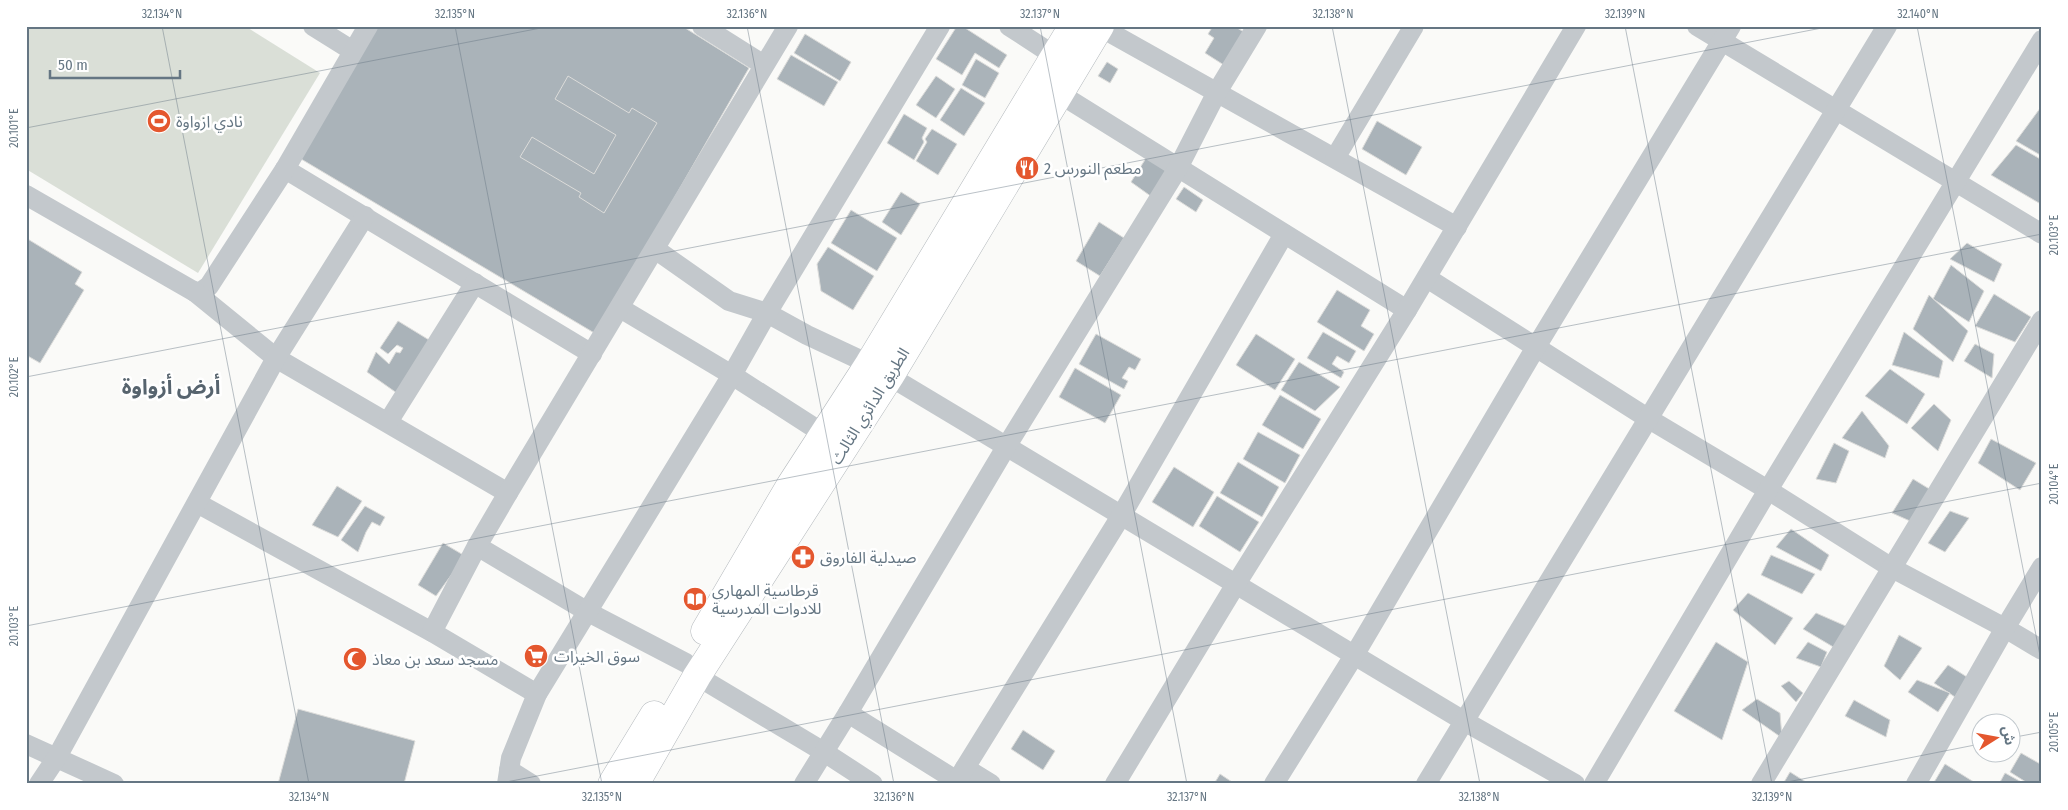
<svg xmlns="http://www.w3.org/2000/svg" width="2068" height="810" font-family="'Fira Sans Condensed','Noto Sans Arabic',sans-serif">
<rect width="100%" height="100%" fill="#fafaf8"/>
<polygon fill="#dadfd7" points="26,26 245,26 320,73 198,273 26,169"/>
<g fill="#aab3b9" stroke="#dcdcda">
<polygon points="373,26 682,26 749,68 596,334 296,156"/>
<polygon points="957,26 962,26 1007,55 999,68 975,53 962,75 936,59"/>
<polygon points="1213,26 1234,26 1247,34 1227,67 1205,53 1214,38 1208,34"/>
<polygon points="805,34 851,62 840,81 794,53"/>
<polygon points="791,55 838,82 824,106 777,79"/>
<polygon points="976,59 999,73 985,98 962,85"/>
<polygon points="1107,62 1118,69 1110,83 1098,76"/>
<polygon points="568,76 629,113 632,108 657,123 604,213 579,197 581,193 520,157 532,137 594,174 616,135 555,99"/>
<polygon points="936,76 955,89 936,118 916,105"/>
<polygon points="961,88 985,103 964,136 940,120"/>
<polygon points="2041,107 2042,108 2042,156 2016,141"/>
<polygon points="904,114 927,128 922,138 924,142 914,160 887,143"/>
<polygon points="1377,121 1422,147 1406,175 1362,149"/>
<polygon points="932,129 957,144 938,175 916,161 927,142 925,139"/>
<polygon points="2016,145 2042,160 2042,198 2039,203 1991,175"/>
<polygon points="1148,155 1170,170 1152,197 1131,182"/>
<polygon points="1184,187 1203,200 1196,212 1176,199"/>
<polygon points="901,192 920,204 901,235 882,222"/>
<polygon points="851,210 897,238 877,271 831,243"/>
<polygon points="1099,222 1124,238 1100,276 1076,261"/>
<polygon points="26,238 82,272 75,284 84,290 40,363 26,355"/>
<polygon points="1967,243 2002,264 1994,282 1950,259"/>
<polygon points="828,247 874,276 853,310 821,291 817,264"/>
<polygon points="1951,265 1984,291 1969,322 1933,299"/>
<polygon points="1337,290 1370,310 1361,326 1374,334 1364,351 1317,322"/>
<polygon points="1994,294 2031,317 2015,342 1975,326"/>
<polygon points="1929,295 1968,331 1953,362 1913,329"/>
<polygon points="398,321 434,343 401,396 367,372 376,352 389,364 396,352 400,353 403,348 397,345 388,354 380,348"/>
<polygon points="1323,332 1356,351 1349,363 1337,356 1332,364 1344,372 1341,378 1307,358"/>
<polygon points="1904,332 1943,361 1939,378 1892,365"/>
<polygon points="1096,334 1141,359 1135,370 1129,367 1122,378 1128,381 1124,389 1079,364"/>
<polygon points="1256,334 1295,359 1275,390 1236,365"/>
<polygon points="1975,344 1994,354 1992,378 1964,361"/>
<polygon points="1299,362 1340,387 1315,411 1281,390"/>
<polygon points="1075,368 1121,395 1105,423 1059,397"/>
<polygon points="1890,369 1925,394 1907,424 1865,396"/>
<polygon points="1280,395 1321,419 1303,449 1262,425"/>
<polygon points="1934,404 1951,420 1938,451 1911,428"/>
<polygon points="1862,411 1889,446 1885,458 1842,438"/>
<polygon points="1258,432 1300,455 1285,483 1243,459"/>
<polygon points="1991,439 2036,463 2020,490 1978,463"/>
<polygon points="1834,443 1849,451 1836,483 1816,479"/>
<polygon points="1238,462 1279,487 1262,517 1220,493"/>
<polygon points="1174,467 1214,492 1193,527 1152,502"/>
<polygon points="1913,479 1931,490 1910,521 1892,513"/>
<polygon points="337,486 362,501 338,537 312,525"/>
<polygon points="1217,496 1259,522 1240,552 1199,526"/>
<polygon points="365,506 385,517 380,526 372,522 366,532 358,552 341,540"/>
<polygon points="1950,511 1969,518 1945,552 1928,543"/>
<polygon points="1791,529 1829,555 1821,571 1776,547"/>
<polygon points="443,543 465,556 436,596 418,585"/>
<polygon points="1771,555 1815,574 1802,594 1761,575"/>
<polygon points="1748,593 1793,618 1775,645 1733,610"/>
<polygon points="1816,613 1848,627 1835,648 1803,629"/>
<polygon points="1899,635 1922,648 1900,680 1884,666"/>
<polygon points="1716,642 1748,662 1722,740 1674,711"/>
<polygon points="1808,642 1827,652 1821,667 1796,658"/>
<polygon points="1948,665 1967,677 1955,697 1934,683"/>
<polygon points="1917,680 1950,693 1938,712 1908,692"/>
<polygon points="1789,681 1803,693 1796,702 1781,686"/>
<polygon points="1757,699 1780,713 1782,738 1742,710"/>
<polygon points="1854,700 1890,720 1886,737 1845,716"/>
<polygon points="298,709 415,741 404,784 278,784"/>
<polygon points="1023,730 1055,751 1043,770 1011,749"/>
<polygon points="2021,753 2042,765 2042,784 2029,784 2010,772"/>
<polygon points="1945,764 1977,784 1933,784"/>
<polygon points="1790,772 1809,784 1783,784"/>
<polygon points="2005,773 2025,784 1999,784"/>
<polygon points="1220,774 1235,784 1214,784"/>
</g>
<g fill="none" stroke-linecap="round" stroke-linejoin="round">
<g stroke="#b4b9bd" stroke-width="29">
<g id="trunk">
<polyline points="705,631 790,486 869,364 1073,26"/>
<polyline points="612,784 654,715"/>
<polyline points="635,784 697,676 890,376 1100,26"/>
</g>
</g>
<g stroke="#c3c8cc" stroke-width="20">
<polyline points="313,26 353,51"/>
<polyline points="702,26 764,65"/>
<polyline points="1009,26 1055,56"/>
<polyline points="1697,26 2042,234"/>
<polyline points="1100,27 1457,227"/>
<polyline points="1060,94 1407,310"/>
<polyline points="1335,158 1414,26"/>
<polyline points="285,169 592,354"/>
<polyline points="26,195 195,292 202,291 209,286 285,169 368,26"/>
<polyline points="655,249 729,301 767,313 807,335 869,364 1464,721 1575,784"/>
<polyline points="1427,278 1649,419 1768,490 1892,568 2005,628 2042,650"/>
<polyline points="195,292 276,358 508,493"/>
<polyline points="620,308 732,375 824,434"/>
<polyline points="388,422 475,283"/>
<polyline points="197,503 432,632 537,694"/>
<polyline points="477,546 588,612 686,663"/>
<polyline points="432,632 477,546 508,493 788,26"/>
<polyline points="697,676 824,752 873,784"/>
<polyline points="848,713 957,781"/>
<polyline points="26,744 114,784"/>
<polyline points="965,768 991,784"/>
<polyline points="509,770 531,784"/>
<polyline points="39,784 57,757 276,358 365,216"/>
<polyline points="507,784 511,758 537,694 732,375 767,313 940,26"/>
<polyline points="804,784 848,713 1006,447 1178,168 1217,92 1257,26"/>
<polyline points="955,784 1121,516 1284,234"/>
<polyline points="1115,784 1236,584 1407,310 1576,26"/>
<polyline points="1274,784 1355,654 1536,347 1731,26"/>
<polyline points="1426,784 1887,26"/>
<polyline points="1594,784 1768,490 2042,40"/>
<polyline points="1761,784 2042,320"/>
<polyline points="1916,784 2005,628 2042,567"/>
</g>
<use href="#trunk" stroke="#fff" stroke-width="28"/>
</g>
<path fill="none" stroke="#657683" stroke-width="1" stroke-opacity="0.45" d="M 162,26 L 309,784M 455,26 L 602,784M 747,26 L 894,784M 1040,26 L 1187,784M 1332,26 L 1480,784M 1625,26 L 1772,784M 1917,26 L 2042,666M 26,128 L 551,26M 26,377 L 1832,26M 26,626 L 2042,234M 2010,738 L 2042,732M 496,784 L 2042,483M 1777,784 L 1980,744"/>
<defs>
<g id="stadium-disc" transform="scale(1.25)"><circle r="9.5" fill="#e4572e" stroke="#fff"/><path d="M0-5a6.5 5 0 1 0 0 10a6.5 5 0 1 0 0-10ZM-3.5-1.8h7v3.6h-7Z" fill="#fff"/></g>
<g id="restaurant-disc" transform="scale(1.25)"><circle r="9.5" fill="#e4572e" stroke="#fff"/><path d="M-5-6h1v4h1v-4h1v4h1v-4h1v5L-1.5 .5V6h-2V.5L-5-1ZM5-6V6H3V1.5H1.5Q1.5-4 5-6Z" fill="#fff"/></g>
<g id="pharmacy-disc" transform="scale(1.25)"><circle r="9.5" fill="#e4572e" stroke="#fff"/><path d="M-2-6h4v4h4v4h-4v4h-4v-4h-4v-4h4Z" fill="#fff"/></g>
<g id="library-disc" transform="scale(1.25)"><circle r="9.5" fill="#e4572e" stroke="#fff"/><path d="M-6-4Q-3-5.5-.7-3.5V5Q-3 3-6 4ZM6-4Q3-5.5 .7-3.5V5Q3 3 6 4Z" fill="#fff"/></g>
<g id="supermarket-disc" transform="scale(1.25)"><circle r="9.5" fill="#e4572e" stroke="#fff"/><path d="M-6-5.5h2.5l.6 2H6L4.5 2H-2.5L-4.4-4H-6ZM-1.5 3.2a1.3 1.3 0 1 0 .1 0ZM3 3.2a1.3 1.3 0 1 0 .1 0Z" fill="#fff"/></g>
<g id="mosque-disc" transform="scale(1.25)"><circle r="9.5" fill="#e4572e" stroke="#fff"/><path d="M3.5-4.9A6 6 0 1 0 3.5 4.9A5 5 0 1 1 3.5-4.9Z" fill="#fff"/></g>
</defs>
<g fill-rule="evenodd">
<use href="#stadium-disc" x="159" y="121"/>
<use href="#restaurant-disc" x="1027" y="168"/>
<use href="#pharmacy-disc" x="803" y="557"/>
<use href="#library-disc" x="695" y="599"/>
<use href="#supermarket-disc" x="536" y="656"/>
<use href="#mosque-disc" x="355" y="659"/>
</g>
<g text-anchor="middle" dominant-baseline="central" stroke-width="5" stroke-linejoin="round" paint-order="stroke">
<g font-size="16" fill="#657683" stroke="#fff" text-anchor="start">
<text x="176" y="121">نادي ازواوة</text>
<text x="1044" y="168">مطعم النورس 2</text>
<text x="820" y="557">صيدلية الفاروق</text>
<text x="712" y="590">قرطاسية المهاري<tspan x="712" dy="18">للادوات المدرسية</tspan></text>
<text x="554" y="656">سوق الخيرات</text>
<text x="372" y="659">مسجد سعد بن معاذ</text>
</g>
<g font-size="16" fill="#657683" stroke="#fff">
<text transform="translate(870 406) rotate(-58)">الطريق الدائري الثالث</text>
</g>
<g font-size="21" font-weight="bold" fill="#57646e" stroke="#fff">
<text x="171" y="387">أرض أزواوة</text>
</g>
</g>
<rect width="2068" height="810" fill="none" stroke="#ffffff" stroke-width="55"/>
<g transform="translate(1996 738) rotate(79)"><circle r="24" fill="#ffffff" stroke="#c1c8cd"/>
<path d="M0-4L9 19L0 12L-9 19Z" fill="#e4572e"/>
<text y="-8" font-size="14" font-weight="bold" text-anchor="middle" fill="#657683">ش</text>
</g>
<path d="M50 70v8h130v-8" fill="none" stroke="#657683" stroke-width="2.5"/>
<text x="58" y="70" font-size="15" fill="#657683" stroke="#ffffff" stroke-width="4" paint-order="stroke">50 m</text>
<rect x="28" y="28" width="2012" height="754" fill="none" stroke="#657683" stroke-width="2"/>
<g font-size="12" text-anchor="middle" fill="#657683">
<text x="162" y="18">32.134°N</text>
<text x="455" y="18">32.135°N</text>
<text x="747" y="18">32.136°N</text>
<text x="1040" y="18">32.137°N</text>
<text x="1333" y="18">32.138°N</text>
<text x="1625" y="18">32.139°N</text>
<text x="1918" y="18">32.140°N</text>
<text transform="translate(14 128) rotate(-90)" y="4">20.101°E</text>
<text transform="translate(2054 235) rotate(-90)" y="4">20.103°E</text>
<text transform="translate(14 377) rotate(-90)" y="4">20.102°E</text>
<text transform="translate(2054 484) rotate(-90)" y="4">20.104°E</text>
<text transform="translate(14 626) rotate(-90)" y="4">20.103°E</text>
<text transform="translate(2054 732) rotate(-90)" y="4">20.105°E</text>
<text x="309" y="801">32.134°N</text>
<text x="602" y="801">32.135°N</text>
<text x="894" y="801">32.136°N</text>
<text x="1187" y="801">32.137°N</text>
<text x="1479" y="801">32.138°N</text>
<text x="1772" y="801">32.139°N</text>
</g>
</svg>
